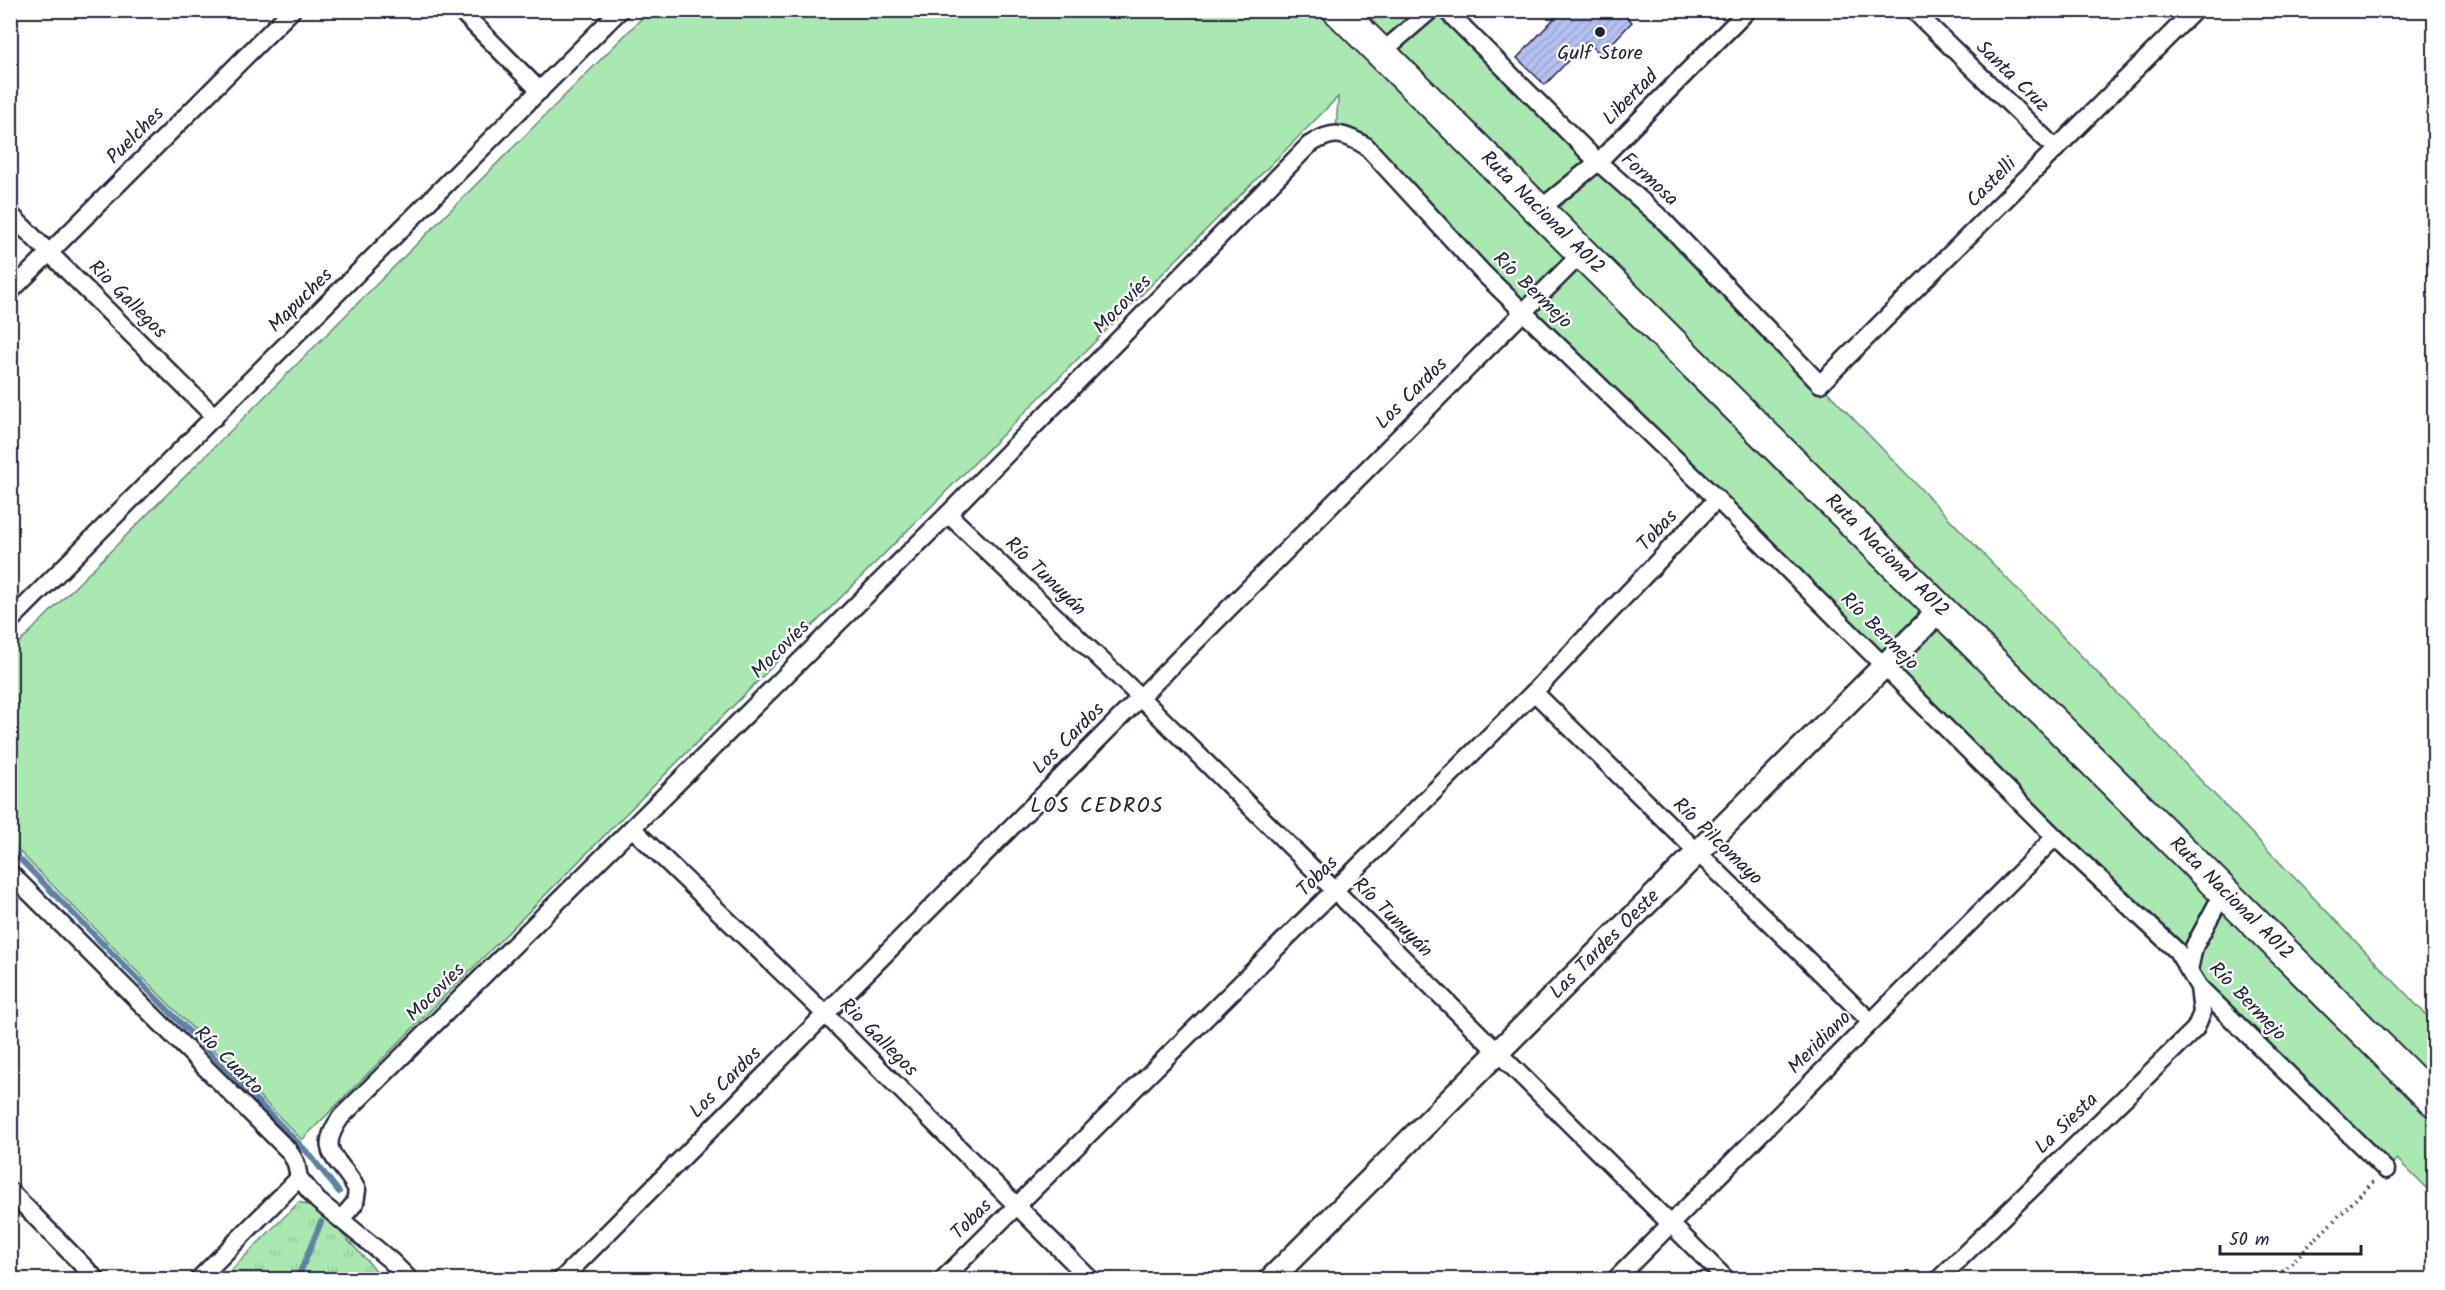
<svg xmlns="http://www.w3.org/2000/svg" width="2445" height="1290" font-family="Kalam,sans-serif">
<defs>
<pattern id="park-tufts" width="24" height="20" patternUnits="userSpaceOnUse" patternTransform="scale(1.5)"><rect width="24" height="20" fill="#a9e8b0"/><path d="M3 7l-1-3M5 7V3M7 7l1-3M15 17l-1-3M17 17v-4M19 17l1-3" fill="none" stroke="#91c798"/></pattern>
<pattern id="building-hatch" width="6" height="6" patternUnits="userSpaceOnUse" patternTransform="scale(1.5)"><rect width="6" height="6" fill="#b3c0f1"/><path d="M-1 1l2-2M0 6l6-6M5 7l2-2" fill="none" stroke="#9aa5d0"/></pattern>
</defs>
<rect width="100%" height="100%" fill="#fff"/>
<filter id="ink" filterUnits="userSpaceOnUse"><feTurbulence type="fractalNoise" baseFrequency=".0167" numOctaves="2"/><feDisplacementMap in="SourceGraphic" scale="12" xChannelSelector="R" yChannelSelector="G"/><feConvolveMatrix kernelMatrix="1 2 1 2 8 2 1 2 1" color-interpolation-filters="sRGB"/></filter>
<g filter="url(#ink)">
<polygon fill="#a9e8b0" stroke="#668576" stroke-width="1.5" points="649,11 1446,11 1820,384 2434,1023 2434,1196 2397,1159 2386,1170 1366,146 1336,134 1338,97 302,1140 11,843 11,651"/>
<polygon fill="url(#park-tufts)" stroke="#668576" stroke-width="1.5" points="299,1202 319,1209 384,1279 221,1280"/>
<g fill="none" stroke-linecap="round" stroke-linejoin="round">
<g stroke="#5f82a2" stroke-width="6">
<polyline points="10,849 310,1155 339,1192"/>
<polyline points="297,1280 321,1222"/>
</g>
</g>
<polygon fill="url(#building-hatch)" stroke="#22223b" stroke-width="1.5" points="1562,10 1619,10 1632,22 1601,55 1587,41 1545,85 1517,58"/>
<g fill="none" stroke-linecap="round" stroke-linejoin="round">
<g stroke="#22223b" stroke-width="21">
<g id="street">
<polyline points="460,10 540,91"/>
<polyline points="1446,10 1598,162 1662,219 1820,384 2195,10"/>
<polyline points="1913,10 2056,149"/>
<polyline points="1381,53 1431,10"/>
<polyline points="1539,210 1598,162 1748,10"/>
<polyline points="10,214 215,417"/>
<polyline points="10,292 292,10"/>
<polyline points="948,514 1140,697 1727,1280"/>
<polyline points="10,621 620,10"/>
<polyline points="1534,692 1871,1022"/>
<polyline points="632,828 825,1014 1091,1280"/>
<polyline points="10,873 289,1151 296,1163 299,1178 317,1200 390,1260 410,1280"/>
<polyline points="2189,970 2194,947 2224,891"/>
<polyline points="10,1191 97,1280"/>
<path d="M 342,1218 L 355,1203 L 357,1190 C 341,1157 314,1155 341,1117 L 948,514 L 1309,145 C 1333,130 1342,132 1366,146 L 1483,273 L 1717,499 L 2055,837 L 2177,951 L 2199,987 L 2386,1170"/>
<polyline points="198,1280 299,1178"/>
<polyline points="561,1280 1582,253"/>
<polyline points="942,1280 1534,692 1717,499"/>
<polyline points="1615,1280 2055,837"/>
<polyline points="1938,1280 2195,1029 2202,1013 2199,987"/>
</g>
</g>
<g stroke="#22223b" stroke-width="27">
<g id="secondary">
<path id="s1" d="M 1270,1280 L 1941,609"/>
</g>
</g>
<g stroke="#22223b" stroke-width="34">
<g id="highway">
<path id="s2" d="M 1338,10 L 2434,1101"/>
</g>
</g>
<polyline stroke="#22223b" stroke-width="4" stroke-dasharray="1.5 4.5" stroke-linecap="butt" points="2274,1280 2374,1181"/>
<use href="#street" stroke="#fff" stroke-width="16"/>
<use href="#secondary" stroke="#fff" stroke-width="22"/>
<use href="#highway" stroke="#fff" stroke-width="30"/>
</g>
</g>
<circle fill="#22223b" stroke="#fff" stroke-width="2" cx="1600" cy="32" r="6"/>
<g text-anchor="middle" dominant-baseline="central" stroke-width="4.5" stroke-linejoin="round" paint-order="stroke">
<g font-size="20" fill="#22223b" stroke="#fff">
<text x="1600" y="54">Gulf Store</text>
</g>
<g font-size="20" fill="#22223b" stroke="#fff">
<text transform="translate(2012 77) rotate(44)">Santa Cruz</text>
<text transform="translate(1631 98) rotate(-45)">Libertad</text>
<text transform="translate(136 136) rotate(-45)">Puelches</text>
<text transform="translate(1649 180) rotate(42)">Formosa</text>
<text transform="translate(1992 183) rotate(-45)">Castelli</text>
<text stroke="none"><textPath href="#s2" startOffset="288">Ruta Nacional A012</textPath></text>
<text transform="translate(1532 291) rotate(44)">Río Bermejo</text>
<text transform="translate(127 300) rotate(45)">Rio Gallegos</text>
<text transform="translate(301 301) rotate(-45)">Mapuches</text>
<text transform="translate(1123 305) rotate(-46)">Mocovíes</text>
<text transform="translate(1412 394) rotate(-45)">Los Cardos</text>
<text transform="translate(1658 531) rotate(-47)">Tobas</text>
<text stroke="none"><textPath href="#s2" startOffset="774">Ruta Nacional A012</textPath></text>
<text transform="translate(1045 577) rotate(44)">Río Tunuyán</text>
<text transform="translate(1879 632) rotate(45)">Río Bermejo</text>
<text transform="translate(781 650) rotate(-45)">Mocovíes</text>
<text transform="translate(1069 739) rotate(-45)">Los Cardos</text>
<text transform="translate(1717 842) rotate(44)">Río Pilcomayo</text>
<text transform="translate(1318 877) rotate(-45)">Tobas</text>
<text stroke="none"><textPath href="#s2" startOffset="1260">Ruta Nacional A012</textPath></text>
<text transform="translate(1392 918) rotate(45)">Río Tunuyán</text>
<text stroke="none"><textPath href="#s1" startOffset="474">Las Tardes Oeste</textPath></text>
<text transform="translate(436 993) rotate(-45)">Mocovíes</text>
<text transform="translate(2247 1002) rotate(46)">Río Bermejo</text>
<text transform="translate(878 1038) rotate(45)">Rio Gallegos</text>
<text transform="translate(1820 1043) rotate(-45)">Meridiano</text>
<text transform="translate(228 1061) rotate(45)">Río Cuarto</text>
<text transform="translate(726 1083) rotate(-45)">Los Cardos</text>
<text transform="translate(2067 1124) rotate(-44)">La Siesta</text>
<text transform="translate(972 1220) rotate(-45)">Tobas</text>
</g>
<g font-size="21" letter-spacing="1.5" fill="#22223b" stroke="#fff">
<text x="1097" y="806">LOS CEDROS</text>
</g>
</g>
<rect width="2445" height="1290" fill="none" stroke="#fff" stroke-width="36"/>
<rect x="18" y="18" width="2409" height="1254" fill="none" stroke="#22223b" stroke-width="2" filter="url(#ink)"/>
<path d="M2220 1245v9h141v-9" fill="none" stroke="#22223b" stroke-width="3"/>
<text x="2229" y="1245" font-size="18" fill="#22223b" stroke="#ffffff" stroke-width="4.5" paint-order="stroke">50 m</text>
</svg>
